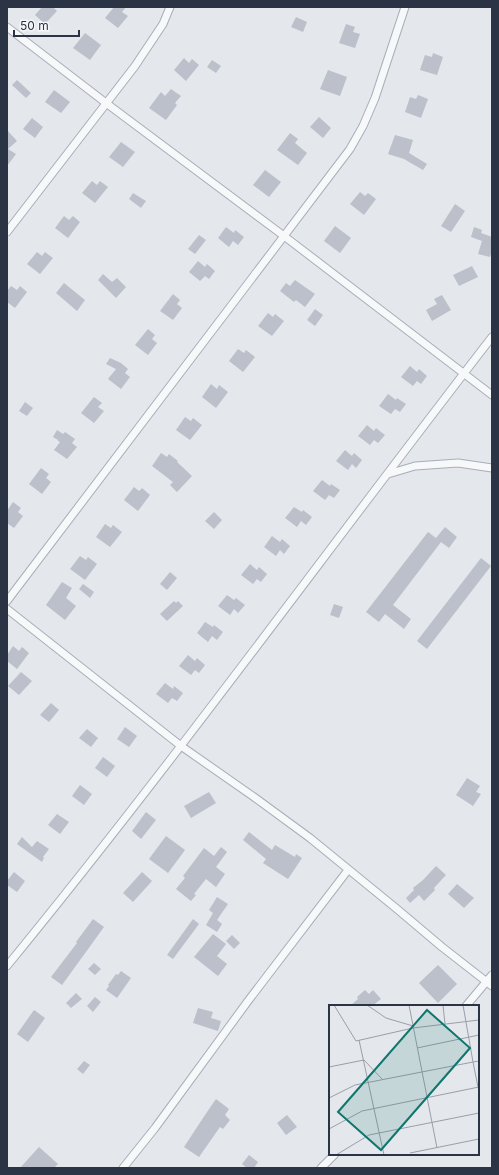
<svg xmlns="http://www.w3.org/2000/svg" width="499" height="1175" font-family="Inter,sans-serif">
<rect width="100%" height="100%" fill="#e4e7ec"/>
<g fill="#bbc0ca">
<polygon points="42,7 53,7 57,11 45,24 35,15"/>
<polygon points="114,7 126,7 122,12 128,16 118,28 105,18"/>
<polygon points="296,17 307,22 303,32 291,27"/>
<polygon points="346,24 355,27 353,32 360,34 355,48 339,43"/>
<polygon points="85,33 101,45 90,60 73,48"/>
<polygon points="433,53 443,57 437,75 420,70 425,55 432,57"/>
<polygon points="184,58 189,63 192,59 199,65 186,81 174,70"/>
<polygon points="212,60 221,66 216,73 207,67"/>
<polygon points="328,70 347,77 340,96 320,89"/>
<polygon points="17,80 31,93 26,98 12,85"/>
<polygon points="171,89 181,96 175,103 177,105 166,120 149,108 161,92 165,96"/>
<polygon points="54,90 70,102 61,113 45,102"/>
<polygon points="418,95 428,99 421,118 405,112 410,97 416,99"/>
<polygon points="319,117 331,128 323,138 310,127"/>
<polygon points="32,118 43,127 35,138 23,129"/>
<polygon points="7,130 17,141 8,149 16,154 7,166"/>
<polygon points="290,133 298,139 295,143 307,153 298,165 277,150"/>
<polygon points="395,135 413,140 409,153 427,164 423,170 404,159 388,154"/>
<polygon points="121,142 135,152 123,167 109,157"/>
<polygon points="265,170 281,182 269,197 253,185"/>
<polygon points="92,181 97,185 100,181 108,187 95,203 82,193"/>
<polygon points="360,192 365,196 368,193 376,199 364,215 350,204"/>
<polygon points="133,193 146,201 141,208 129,199"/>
<polygon points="455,204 465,211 451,232 441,226"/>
<polygon points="64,216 69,220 73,216 80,222 68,238 55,228"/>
<polygon points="335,226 351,238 340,253 324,241"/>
<polygon points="226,227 234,233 235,230 244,237 238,245 233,241 229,247 218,238"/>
<polygon points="474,227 482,230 481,233 492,237 492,251 490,257 478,254 482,241 471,237"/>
<polygon points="199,235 206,240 195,254 188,249"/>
<polygon points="37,252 42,256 45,252 53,258 40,274 27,264"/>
<polygon points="198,261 205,267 207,264 215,271 209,279 205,276 200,281 189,272"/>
<polygon points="472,266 478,277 459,286 453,275"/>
<polygon points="103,274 112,282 117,278 126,287 116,298 98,280"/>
<polygon points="295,280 315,294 305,307 296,300 294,302 280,291 286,283 290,286"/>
<polygon points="64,283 85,300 77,311 56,293"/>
<polygon points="11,286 17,290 20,286 27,292 15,308 7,302 7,291"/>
<polygon points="173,294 180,300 177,304 182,308 173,320 160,311"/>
<polygon points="442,295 451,310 432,321 426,310 437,304 434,299"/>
<polygon points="315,309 323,315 315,326 307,320"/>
<polygon points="268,313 273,317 275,314 284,321 272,336 258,326"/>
<polygon points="148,329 155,335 152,339 157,343 148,355 135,345"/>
<polygon points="238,349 244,353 246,350 255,357 243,372 229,361"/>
<polygon points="110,358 121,363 128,369 125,373 130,377 121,389 108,379 116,369 106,364"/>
<polygon points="410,366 417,372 419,369 427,376 421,384 417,381 413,386 401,377"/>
<polygon points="211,384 217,389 219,385 228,392 216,408 202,397"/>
<polygon points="388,394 396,400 397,398 406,404 400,412 395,409 391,414 379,406"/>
<polygon points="94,397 102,403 98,407 104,411 94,423 81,413"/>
<polygon points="25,402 33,408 27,416 19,411"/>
<polygon points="185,417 191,421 193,418 202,425 190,440 176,430"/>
<polygon points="367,425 374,431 376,428 385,435 378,443 374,440 370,445 358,436"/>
<polygon points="57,430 63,434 65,432 75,439 72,443 77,447 67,459 54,450 60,442 58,441 58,440 53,437"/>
<polygon points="345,450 352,456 354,453 362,460 356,468 352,464 348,470 336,461"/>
<polygon points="161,453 167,457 169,454 178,461 177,462 192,476 177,492 170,485 173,482 152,466"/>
<polygon points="41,468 49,474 46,478 51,482 42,494 29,484"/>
<polygon points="322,480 330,486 331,484 340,490 334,498 329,495 325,500 313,491"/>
<polygon points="134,487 139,491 142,488 150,495 138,511 124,500"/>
<polygon points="13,502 21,508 18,512 23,516 14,528 7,523 7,511"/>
<polygon points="294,507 302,512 303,510 312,517 306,525 301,521 297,527 285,518"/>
<polygon points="214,512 222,520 214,529 205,521"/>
<polygon points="105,524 111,528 113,525 122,532 110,547 96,537"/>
<polygon points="445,527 457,537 449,548 441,542 393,605 411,619 404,629 385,614 379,622 366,612 428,532 436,538"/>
<polygon points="272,536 280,542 282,539 290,546 284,554 280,550 276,556 264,547"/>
<polygon points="80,556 86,560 88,557 97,564 85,580 70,569"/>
<polygon points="481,558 491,566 427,649 417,641"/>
<polygon points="250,564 257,570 259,567 267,574 261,582 257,579 253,584 241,575"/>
<polygon points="170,572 177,578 167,590 160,584"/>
<polygon points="62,582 72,588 66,598 76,606 65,620 46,605"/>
<polygon points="83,584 94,592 90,598 79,589"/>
<polygon points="227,595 234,600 236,598 245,605 238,613 234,609 230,615 218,606"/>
<polygon points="174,601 176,603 178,601 183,606 167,621 160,614"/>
<polygon points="334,604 343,607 339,618 330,615"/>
<polygon points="205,622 213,627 214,625 223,632 217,640 212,636 208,642 197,633"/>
<polygon points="13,646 19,651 22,647 29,653 17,669 7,661 7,655"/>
<polygon points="188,655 195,661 197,658 205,665 199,673 195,670 191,675 179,666"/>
<polygon points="21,672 32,681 19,695 8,686"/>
<polygon points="165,683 173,689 174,686 183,693 177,701 172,698 168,703 156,694"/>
<polygon points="51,703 59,710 49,722 40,715"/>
<polygon points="125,727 137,736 129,747 117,739"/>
<polygon points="87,729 98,738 91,747 79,738"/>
<polygon points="103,757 115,766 107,777 95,768"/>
<polygon points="467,778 480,786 476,792 481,794 473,806 456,795"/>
<polygon points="80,785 92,794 84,805 72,796"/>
<polygon points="209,792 216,803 191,818 184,806"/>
<polygon points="146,812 156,820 141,839 132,831"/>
<polygon points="57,814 69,822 60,834 48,825"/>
<polygon points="249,832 272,850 275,845 295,857 296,854 302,858 288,879 263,863 266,859 243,840"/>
<polygon points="166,836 185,850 168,873 149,859"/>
<polygon points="22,837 32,847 37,841 49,849 43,857 44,858 42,862 17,844"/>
<polygon points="221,847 227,852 216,867 225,874 216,887 206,879 194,894 196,895 191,901 176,889 185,878 183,876 204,848 214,856"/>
<polygon points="436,866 446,875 434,888 435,890 424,901 419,895 410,903 406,898 414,890 413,888 423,880"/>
<polygon points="14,872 25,881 17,892 7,885 7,881"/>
<polygon points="142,872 152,881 133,902 123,893"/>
<polygon points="457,884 474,898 464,908 448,894"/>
<polygon points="217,897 228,904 217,920 222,924 217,932 206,925 213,913 209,910"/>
<polygon points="93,919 104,927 62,985 51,977 77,943 76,942"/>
<polygon points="193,919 199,924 173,959 167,955"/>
<polygon points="213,934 226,944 217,956 227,964 218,976 194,957"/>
<polygon points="232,935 240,943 234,949 226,941"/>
<polygon points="94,963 101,969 95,975 88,969"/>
<polygon points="438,965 457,984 438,1003 419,983"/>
<polygon points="121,971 131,978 117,998 106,990 109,986 108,985 116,974 118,975"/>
<polygon points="365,990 369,994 373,990 381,999 372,1006 350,1006 358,999 357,997"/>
<polygon points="76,993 82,999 71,1008 66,1003"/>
<polygon points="95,997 101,1002 93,1012 87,1006"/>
<polygon points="198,1008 213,1012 211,1018 221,1021 218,1031 193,1023"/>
<polygon points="34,1010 45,1018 28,1042 17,1034"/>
<polygon points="84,1061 90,1065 83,1074 77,1069"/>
<polygon points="216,1099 229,1109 225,1115 230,1120 223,1129 220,1127 199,1157 184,1147 205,1115"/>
<polygon points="287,1115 297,1127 286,1135 277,1123"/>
<polygon points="39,1147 58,1164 54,1168 20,1168"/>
<polygon points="249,1155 258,1162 254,1168 247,1168 242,1164"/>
</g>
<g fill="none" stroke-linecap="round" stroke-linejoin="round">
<g stroke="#a9aeb7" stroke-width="9">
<g id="street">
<polyline points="7,27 106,103 284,236 492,395"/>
<polyline points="7,232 135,66 163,24 170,7"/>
<polyline points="388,474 415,466 458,463 492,468"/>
<polyline points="7,601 350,149 363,126 375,98 405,7"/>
<polyline points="7,609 181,746 254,797 310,838 397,909 442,947 492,986"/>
<path d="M 7,966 C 175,761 330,546 492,337"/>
<polyline points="466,1006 492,975"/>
<polyline points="123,1168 155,1128 248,1001 348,870"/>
<polyline points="321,1168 335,1154"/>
</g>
</g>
<use href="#street" stroke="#f7f8fa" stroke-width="7"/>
</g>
<g transform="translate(329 1005)">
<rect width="150" height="150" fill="#e4e7ec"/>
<path fill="none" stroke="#9a9fa9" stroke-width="1" d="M 5,0 L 27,36 L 84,23 L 150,15M 38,0 L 57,13 L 84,21M 80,0 L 108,143M 114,0 L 116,19M 134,0 L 144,57 L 150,56M 30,35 L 55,150M 88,43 L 150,30M 0,62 L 35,55 L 53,74M 0,93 L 26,80 L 144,57 L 150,87M 0,124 L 33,106 L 150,82M 81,148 L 150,134M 7,150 L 40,130 L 150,108"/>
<path fill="#0f766e" fill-opacity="0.15" stroke="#0f766e" stroke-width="2" d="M 98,5 L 141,43 L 52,145 L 9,107 Z"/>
<rect width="150" height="150" fill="none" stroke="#2b3445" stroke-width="2"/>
</g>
<rect width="499" height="1175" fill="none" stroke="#2b3445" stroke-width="16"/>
<path d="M14 30v6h65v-6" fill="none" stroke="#2b3445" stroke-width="2"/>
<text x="20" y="30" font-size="12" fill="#2b3445" stroke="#f4f6f9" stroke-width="3" paint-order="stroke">50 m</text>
</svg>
